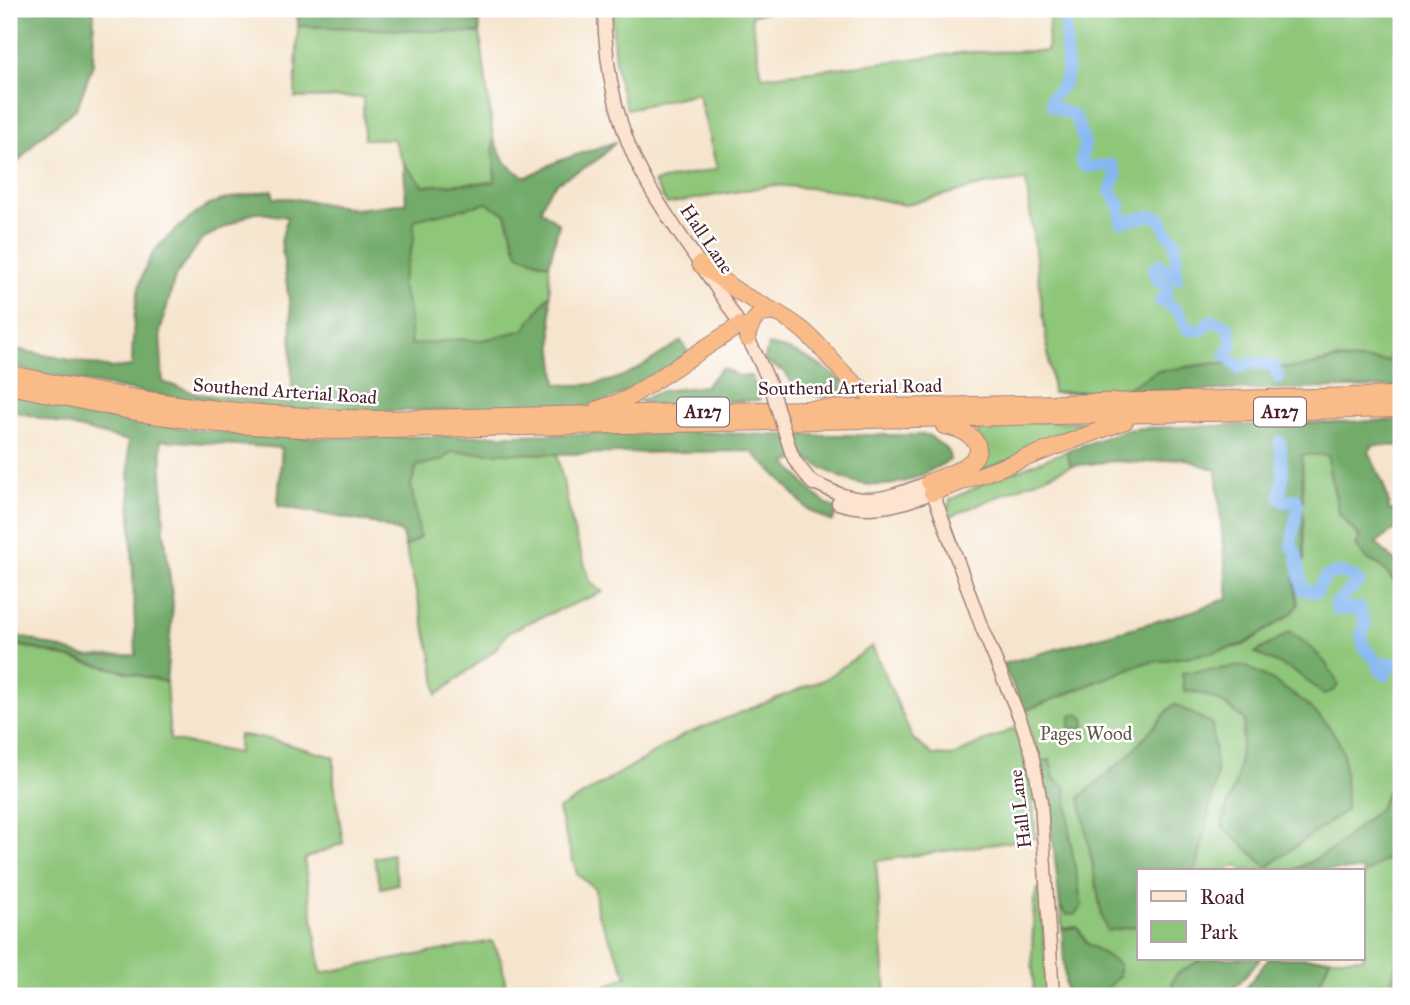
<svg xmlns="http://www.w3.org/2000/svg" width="1410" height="1005" font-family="'IM FELL Great Primer',serif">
<rect width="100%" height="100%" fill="#fff"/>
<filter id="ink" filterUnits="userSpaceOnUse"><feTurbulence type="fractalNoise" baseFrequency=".0143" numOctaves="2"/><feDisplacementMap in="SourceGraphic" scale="14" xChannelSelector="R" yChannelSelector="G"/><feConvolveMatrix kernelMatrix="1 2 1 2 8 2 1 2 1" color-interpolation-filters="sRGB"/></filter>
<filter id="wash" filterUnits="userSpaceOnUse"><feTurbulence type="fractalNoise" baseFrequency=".00686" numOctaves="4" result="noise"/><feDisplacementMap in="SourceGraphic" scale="28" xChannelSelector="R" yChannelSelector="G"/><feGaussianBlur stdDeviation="1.57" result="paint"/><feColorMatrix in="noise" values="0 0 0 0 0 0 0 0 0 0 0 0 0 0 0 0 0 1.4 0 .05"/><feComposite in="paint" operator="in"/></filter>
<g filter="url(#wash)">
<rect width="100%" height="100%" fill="#f6e5ce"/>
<g fill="#8ec67a" stroke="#6c7252" stroke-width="2" fill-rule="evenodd">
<path d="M 613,9 L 778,9 L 751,16 L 762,77 L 969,52 L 1047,51 L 1050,9 L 1401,9 L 1401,204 L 1391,205 L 1393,252 L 1401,253 L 1401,326 L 1391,326 L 1389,361 L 1336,359 L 1298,368 L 1217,363 L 1157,371 L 1126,389 L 1053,393 L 1026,180 L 984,185 L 904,205 L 841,191 L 774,185 L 667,204 L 654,182 L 717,169 L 698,93 L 627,109 C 614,76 612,44 613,9 Z"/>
<polygon points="298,26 480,33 493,137 495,182 423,186 404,164 393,139 364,139 363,97 295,98"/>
<polygon points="487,203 506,214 518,254 549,265 550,294 525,330 478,341 410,345 401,284 414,239 413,219"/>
<polygon points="1113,421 956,480 984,448 976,430 960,423"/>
<polygon points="282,448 557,454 574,532 591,583 603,592 527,623 508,633 495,650 437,695 433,662 402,533 374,523 278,506"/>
<polygon points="1067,451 1071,466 946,518 950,500 987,482"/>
<path d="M 1302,455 L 1329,455 L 1329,470 L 1340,515 L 1360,538 L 1367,559 L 1381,566 L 1401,589 L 1401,780 L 1395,777 L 1379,809 L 1332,850 L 1295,870 L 1242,870 L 1238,865 L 1226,870 L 1196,870 L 1217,775 L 1128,756 L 1080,797 L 1102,917 L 1107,930 L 1139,926 L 1139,958 L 1204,958 L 1177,974 L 1172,982 L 1175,996 L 1100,996 L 1119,976 L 1119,965 L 1087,943 L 1077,927 L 1062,929 L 1060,906 L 1066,914 L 1071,845 L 1066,788 C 1037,767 1034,743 1024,711 L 1141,664 L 1209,653 L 1244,645 L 1279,622 L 1292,613 L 1298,604 L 1294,578 L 1304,560 ZM 1290,632 C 1322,653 1318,658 1323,693 L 1296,672 L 1256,653 ZM 1184,690 L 1296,697 L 1226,808 L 1237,779 L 1245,720 C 1224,703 1212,694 1184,690 Z"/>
<polygon points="9,643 166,682 170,740 238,753 239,735 269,739 334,757 334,782 343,843 304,859 321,973 492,941 502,962 507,996 9,996"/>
<polygon points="872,646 913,739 933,755 952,756 1015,728 1031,781 1036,838 876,861 886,996 586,996 627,976 597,912 595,889 577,874 558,810 684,735 825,679"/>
<polygon points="1401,834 1401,946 1387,996 1314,996 1330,958 1363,958 1363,875 1388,858"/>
<polygon points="392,854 398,884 381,888 374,858"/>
<polygon points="1037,889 1041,889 1047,987 1045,996 1034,996 1032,953 1034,901"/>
</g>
<g fill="#72ab6a" stroke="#5e654a" stroke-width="2" fill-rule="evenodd">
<polygon points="9,9 94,9 93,64 77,108 37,140 9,172"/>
<polygon points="297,9 478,9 480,33 298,26"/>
<path d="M 493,137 C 500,155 508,171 527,177 L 558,161 L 615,142 C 609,149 602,157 594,162 C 570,178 550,177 541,210 L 559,224 L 549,265 L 518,254 L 506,214 L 487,203 L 414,220 L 414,239 L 401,284 L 409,309 L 411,345 L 462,339 L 479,341 L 524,330 L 550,294 L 553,351 L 557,384 C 614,390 636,370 681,341 L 689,354 C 652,378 614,405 569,409 C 470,409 370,414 271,408 C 185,402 93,385 9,366 L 9,348 L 111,368 L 132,366 C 133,332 133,285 152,255 C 160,241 195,213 209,205 C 224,197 255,194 272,190 L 274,198 L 290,198 L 356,209 L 406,203 L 404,164 L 424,186 L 495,182 ZM 254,212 L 287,217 L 281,241 L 291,316 L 292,404 L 198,394 L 163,382 L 160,332 L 175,277 L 202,239 Z"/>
<path d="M 768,345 C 801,351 815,362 843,381 L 842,394 L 825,397 L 798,392 L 785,372 L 764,361 Z"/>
<polygon points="1334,360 1389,361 1401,364 1401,387 1053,393 1126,389 1157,371 1217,363 1298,368"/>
<polygon points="722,368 739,376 752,376 760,400 650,406 639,401 661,391 705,386"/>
<path d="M 9,394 L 167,426 L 245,435 L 327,438 L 693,432 L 773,435 L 928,435 L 948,450 L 950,460 C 936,467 921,477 906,481 C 865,493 837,478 804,457 L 786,463 C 805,481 812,498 838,510 L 832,522 L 807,509 L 783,482 L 751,451 L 557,454 L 451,452 L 443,460 L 417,466 L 411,485 L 420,537 L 405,547 L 402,533 L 374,523 L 278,506 L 282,448 L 161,440 L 164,531 L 173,604 L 166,682 L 9,642 L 9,633 L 85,656 L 136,655 L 128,441 L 9,410 Z"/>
<path d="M 1401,420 L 1401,446 L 1373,445 L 1369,452 C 1377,472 1388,488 1389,510 L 1399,510 L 1401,501 L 1401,525 L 1376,543 L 1401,567 L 1401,589 L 1381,566 L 1367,559 L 1356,546 L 1360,537 L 1340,515 L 1329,470 L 1328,455 L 1302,455 L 1304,560 L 1294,578 L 1298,605 L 1292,613 L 1279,622 L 1244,644 L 1209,653 L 1141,664 L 1024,711 L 1003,664 L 1193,611 L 1228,598 L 1216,470 L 1182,458 L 1142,463 L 1115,461 L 1071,466 L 1067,451 L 1125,430 L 1144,428 Z"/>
<path d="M 1290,632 C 1310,645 1330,663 1338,685 L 1334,691 L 1323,694 L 1296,672 L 1255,653 Z"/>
<path d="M 1244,666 C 1276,680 1332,716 1342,750 C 1347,768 1345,791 1346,810 L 1267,867 L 1222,826 L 1226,808 L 1237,779 L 1245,720 C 1224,702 1212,694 1184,690 L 1182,673 Z"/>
<polygon points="1174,704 1212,724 1217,775 1196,870 1139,870 1139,926 1107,931 1102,917 1080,797 1128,756"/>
<polygon points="1078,714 1084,718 1085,725 1081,729 1069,729 1071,716"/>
<polygon points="1050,760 1054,779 1066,788 1071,845 1082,906 1074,915 1066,914 1060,906 1053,840 1039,761"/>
<polygon points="1396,777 1401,780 1401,834 1388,858 1363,875 1363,870 1295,870 1332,850 1379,809"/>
<polygon points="1077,927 1087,943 1119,964 1119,976 1100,996 1066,996 1062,929"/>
<polygon points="1401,946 1401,996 1387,996"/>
<polygon points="1204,958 1261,958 1227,996 1175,996 1172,982 1177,974"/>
<polygon points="1269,958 1330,958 1314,996 1240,996"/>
</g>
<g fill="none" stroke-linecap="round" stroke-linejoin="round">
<g stroke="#85b7f1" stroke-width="12">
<polyline points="1065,9 1067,74 1064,84 1052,97 1053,107 1075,116 1085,144 1081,162 1086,167 1112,165 1116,174 1110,191 1120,204 1121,222 1148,216 1161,218 1167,233 1175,241 1177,279 1159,264 1153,269 1156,281 1166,285 1167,294 1160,301 1176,309 1188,330 1202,330 1211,320 1228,326 1232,343 1226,355 1239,368 1253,362 1274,366 1279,378"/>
<path d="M 1280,442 L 1283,474 L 1280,498 L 1285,502 L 1296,499 L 1298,506 L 1291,546 L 1296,552 L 1303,590 L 1317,592 L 1326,576 C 1339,571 1349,571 1359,582 L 1335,604 L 1337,610 L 1360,608 L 1365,626 L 1361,635 L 1364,648 L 1375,659 L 1381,672 L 1386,675 L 1388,662 L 1401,667"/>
</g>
</g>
</g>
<g filter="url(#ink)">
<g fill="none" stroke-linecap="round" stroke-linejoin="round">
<g stroke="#a0827c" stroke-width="15">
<g id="secondary">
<path d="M 604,9 C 605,69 617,130 647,183 C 686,250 739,310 769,382"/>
<polyline points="791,452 795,461 813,484"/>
<path d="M 809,480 C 860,507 876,503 929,482 L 982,628 L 1021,721 L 1032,754 L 1041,802 L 1053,996"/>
<path d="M 838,503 C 872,514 900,505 932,493"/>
</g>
</g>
<g stroke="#a0827c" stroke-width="18">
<g id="highway">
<path d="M 700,264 C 714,274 728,286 744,295 C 763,306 783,314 800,328 C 832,352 848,394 891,401"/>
<path d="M 747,338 C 751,320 759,309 778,314"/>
<path d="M 9,373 C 135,403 250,416 380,419 L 1401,395"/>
<polyline points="9,386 145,414 218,424 335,431 1401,409"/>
<polyline points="598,409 627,399 740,325"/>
<path d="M 929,482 C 942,477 958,472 969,463 C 993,444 963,428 944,426"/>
<polyline points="932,493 1125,421"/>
</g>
</g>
<use href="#secondary" stroke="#fde4d0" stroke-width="12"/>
<use href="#highway" stroke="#f9bc89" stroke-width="16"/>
<g stroke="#a0827c" stroke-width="15" stroke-linecap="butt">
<polyline id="secondary-bridge" points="769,382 791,452"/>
</g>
<use href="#secondary-bridge" stroke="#fde4d0" stroke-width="12"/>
</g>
</g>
<g text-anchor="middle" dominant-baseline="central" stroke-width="5" stroke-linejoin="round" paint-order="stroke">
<g fill="#fff" stroke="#80626b" stroke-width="2">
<rect x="677" y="397.5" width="52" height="29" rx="5"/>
<rect x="1254" y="397.5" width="52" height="29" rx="5"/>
</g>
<g font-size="18" font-weight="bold" fill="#4a1f2b">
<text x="703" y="412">A127</text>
<text x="1280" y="412">A127</text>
</g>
<g font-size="19" fill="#4a1f2b" stroke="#fff">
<text transform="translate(707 239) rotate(56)">Hall Lane</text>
<text transform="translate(850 387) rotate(-1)">Southend Arterial Road</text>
<text transform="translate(285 391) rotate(4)">Southend Arterial Road</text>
<text transform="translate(1020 809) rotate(-97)">Hall Lane</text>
</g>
<g font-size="19" fill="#625947" stroke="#fff">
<text x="1086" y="733">Pages Wood</text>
</g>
</g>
<rect width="1410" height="1005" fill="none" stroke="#fff" stroke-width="35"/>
<rect x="1137" y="869" width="228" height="91" fill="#ffffff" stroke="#b7a5aa" stroke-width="2"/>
<rect x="1151" y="891" width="35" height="10" fill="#fde4d0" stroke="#b7a5aa" stroke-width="2"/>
<text x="1200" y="904" font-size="21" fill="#4a1f2b">Road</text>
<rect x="1151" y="921" width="35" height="21" fill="#8ec67a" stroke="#b7a5aa" stroke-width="2"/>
<text x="1200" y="939" font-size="21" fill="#4a1f2b">Park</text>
</svg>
